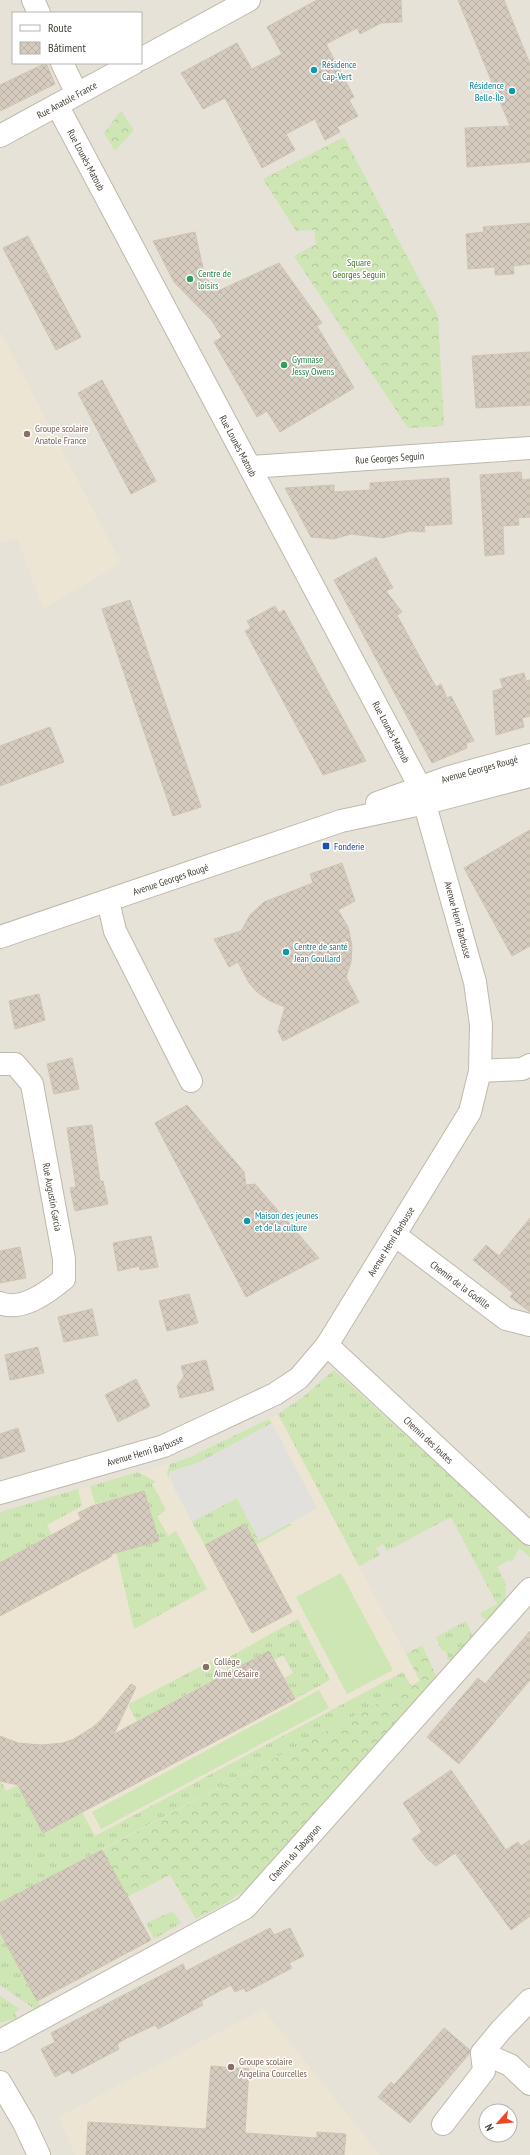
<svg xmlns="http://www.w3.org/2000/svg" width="530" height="2155" font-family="'PT Sans Narrow',sans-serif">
<defs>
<pattern id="grass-tufts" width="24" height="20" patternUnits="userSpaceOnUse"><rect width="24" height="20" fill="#cee5b4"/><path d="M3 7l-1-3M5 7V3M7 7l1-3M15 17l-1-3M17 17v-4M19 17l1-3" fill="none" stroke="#b2c69c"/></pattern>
<pattern id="forest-crowns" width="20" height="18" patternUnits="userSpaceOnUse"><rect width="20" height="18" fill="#cee5b4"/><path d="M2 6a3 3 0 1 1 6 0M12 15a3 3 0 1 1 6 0" fill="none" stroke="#b2c69c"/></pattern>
<pattern id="building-cross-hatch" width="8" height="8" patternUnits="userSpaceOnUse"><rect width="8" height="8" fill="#d5ccbf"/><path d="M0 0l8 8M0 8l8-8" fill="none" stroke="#b8b0a5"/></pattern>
</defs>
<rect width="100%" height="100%" fill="#f3f0e9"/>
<path fill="#e7e2d7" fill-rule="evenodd" d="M 0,0 L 530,0 L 530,2155 L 0,2155 ZM 13,13 L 141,13 L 141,63 L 13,63 ZM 486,2111 L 510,2111 L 510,2135 L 486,2135 Z"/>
<g fill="#ece5d3">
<polygon points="0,331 121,563 43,609 17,538 0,543"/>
<polygon points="278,1414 420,1681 0,1903 0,1512 188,1458"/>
<polygon points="263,2009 380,2155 75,2155 59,2117"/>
</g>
<g fill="url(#grass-tufts)">
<polygon points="334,1370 530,1548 530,1557 519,1548 512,1562 509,1560 497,1567 506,1583 505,1603 489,1620 483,1618 480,1613 497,1604 451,1517 387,1551 383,1544 376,1548 380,1555 359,1566 278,1414 303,1397"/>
<polygon points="269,1419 272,1423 198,1463 169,1472 169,1479 167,1473 170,1464 188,1458"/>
<polygon points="138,1472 156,1482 152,1484 166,1510 157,1516 168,1536 176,1531 207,1589 134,1629 116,1552 158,1540 144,1491 95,1504 90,1486"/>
<polygon points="78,1489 82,1506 47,1525 52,1535 0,1563 0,1512"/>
<polygon points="237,1498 259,1540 289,1523 291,1525 256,1545 245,1524 205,1545 192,1522"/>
<polygon points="298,1619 330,1680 295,1699 284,1678 293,1673 283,1655 274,1660 269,1651 228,1673 226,1666 229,1657"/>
<polygon points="466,1621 473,1636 456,1663 446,1659 448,1657 445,1651 442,1651 436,1637"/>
<polygon points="211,1661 219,1677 137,1721 129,1707 129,1704"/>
<polygon points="403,1672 411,1686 0,1903 0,1779 6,1791 18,1785 43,1833 82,1812 95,1836"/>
<polygon points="171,1912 175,1914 181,1923 154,1939 146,1923"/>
<polygon points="0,1932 41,2007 36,2010 0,1985"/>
<polygon points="0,1996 20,2009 15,2012 17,2018 0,2023"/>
</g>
<g fill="url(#forest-crowns)">
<polygon points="121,111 134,130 115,151 104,133"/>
<polygon points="344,137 438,315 444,426 408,428 294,256 316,244 314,230 296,231 263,179"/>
<polygon points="422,1645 437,1678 310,1818 266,1875 226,1903 196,1919 170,1875 127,1897 102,1850 420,1681 406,1654"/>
</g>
<g fill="#cee5b4">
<polygon points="341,1573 393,1670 347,1694 296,1597"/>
<polygon points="319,1690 329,1708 101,1829 92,1812"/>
</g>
<polygon fill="#e2e0dd" points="272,1423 317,1508 259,1540 237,1498 192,1522 174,1488 169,1472 198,1463"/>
<g fill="url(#building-cross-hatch)" stroke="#cfc4b2">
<polygon points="317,0 401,0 402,22 381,23 360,34 357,28 326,44 354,97 349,100 358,116 337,127 340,132 325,140 315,119 286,134 295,150 262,168 225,98 203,109 181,73 237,43 252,69 282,54 267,27"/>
<polygon points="458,0 504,0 530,64 530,162 467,167 465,128 510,126"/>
<polygon points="46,63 55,84 0,111 0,85"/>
<polygon points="530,223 530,264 513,266 514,274 495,275 495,267 468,269 466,234 484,232 483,227"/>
<polygon points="195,232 205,277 218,291 279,263 322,323 317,326 354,388 280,432 267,411 257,417 214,342 222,337 212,321 174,282 153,241"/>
<polygon points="28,236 81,337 56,350 3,248"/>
<polygon points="530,352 530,405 476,408 472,356"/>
<polygon points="102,380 156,481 131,494 78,393"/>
<polygon points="521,472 522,480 530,479 530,517 518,518 519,525 503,526 504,554 485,556 480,475"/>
<polygon points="449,478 452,524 424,526 425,532 410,531 383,538 351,534 334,539 311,537 285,488 334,485 334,492 370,490 370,483"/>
<polygon points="376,557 393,588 386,591 402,612 397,615 436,687 441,684 447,698 451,696 474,741 466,743 467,748 432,763 334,580"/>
<polygon points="130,600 201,807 173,816 102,609"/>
<polygon points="275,606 279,613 284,610 366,761 323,775 245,631 251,628 247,621"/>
<polygon points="524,673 526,681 530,680 530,716 522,718 524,727 496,735 493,691 503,688 500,679"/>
<polygon points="50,727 64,762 0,786 0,746"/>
<polygon points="530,830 530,946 512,956 464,868"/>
<polygon points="342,863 355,901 338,910 348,927 352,946 351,962 346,977 359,1002 283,1041 278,1031 285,1007 270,1001 257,992 249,983 238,962 229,967 214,939 241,931 250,915 264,902 313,883 310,874"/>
<polygon points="39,994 45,1020 15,1029 9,1001"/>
<polygon points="72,1058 79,1089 54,1094 47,1064"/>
<polygon points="187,1105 244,1172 246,1185 255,1184 319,1258 246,1297 155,1123"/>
<polygon points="92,1125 100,1181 103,1181 108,1204 75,1211 70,1188 76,1187 67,1128"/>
<polygon points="530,1218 530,1312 510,1297 513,1293 473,1260 486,1245 499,1256"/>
<polygon points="151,1236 158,1267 140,1270 139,1266 118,1271 113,1243"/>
<polygon points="20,1247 26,1278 0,1283 0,1251"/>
<polygon points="189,1294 198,1323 167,1331 159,1301"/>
<polygon points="92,1309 98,1335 64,1342 58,1317"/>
<polygon points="38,1347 44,1373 10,1380 5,1355"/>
<polygon points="206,1360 214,1390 180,1398 177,1386 184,1376 181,1366"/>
<polygon points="136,1379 150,1406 118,1422 105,1395"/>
<polygon points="18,1428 25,1451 0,1459 0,1434"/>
<polygon points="144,1491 159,1541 111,1554 112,1556 0,1616 0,1563 81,1519 78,1513 92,1506"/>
<polygon points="245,1524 292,1612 252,1633 205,1545"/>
<polygon points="530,1631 530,1680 459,1764 427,1737 478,1678 485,1684"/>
<polygon points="269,1651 295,1699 43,1833 18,1785 0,1781 0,1736 18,1743 41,1745 63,1743 74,1739 93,1727 101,1720 131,1684 136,1687 114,1734"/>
<polygon points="451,1770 506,1850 518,1842 521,1846 530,1840 530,1916 511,1930 455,1853 436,1866 427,1859 412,1839 422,1832 403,1803"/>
<polygon points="102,1850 151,1940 37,2001 0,1932 0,1903"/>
<polygon points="270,1928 274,1935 290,1928 304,1956 289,1963 292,1968 246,1992 244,1988 235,1992 231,1985 201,2001 203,2005 158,2029 155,2025 125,2039 117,2044 119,2049 72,2074 69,2070 55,2077 41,2049 55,2042 51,2033 183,1964 186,1971"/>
<polygon points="444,2028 470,2050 470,2053 410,2123 378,2097 391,2082 394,2085"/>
<polygon points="211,2066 249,2069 245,2133 317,2138 317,2132 346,2134 344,2155 86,2155 88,2122 206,2129"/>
</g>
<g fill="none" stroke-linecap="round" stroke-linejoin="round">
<g stroke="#bfb8ac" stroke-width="24">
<g id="minor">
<polyline points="33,0 39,13"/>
<polyline points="141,59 249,0"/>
<polyline points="62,63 77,94"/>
<path id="s1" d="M 0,136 L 134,63"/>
<path id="s2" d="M 250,467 L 530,448"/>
<path id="s3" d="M 377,803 L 449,777 L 530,755"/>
<polyline points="108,901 115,931 191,1081"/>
<path id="s4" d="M 0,937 L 341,821 L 426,803 L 530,776"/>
<path id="s5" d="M 0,1064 L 15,1064 L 32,1084 L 64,1259 L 64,1279 C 48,1292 22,1312 0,1303"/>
<polyline points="480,1071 522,1069 530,1065"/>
<path id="s6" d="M 395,1235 L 506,1319 L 530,1325"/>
<path id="s7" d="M 327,1345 L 530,1534"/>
<path id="s8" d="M 0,1493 L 164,1446 L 275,1394 L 299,1378 L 327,1345 L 470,1112 L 480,1071 L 481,1025 L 475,982 L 420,787 L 57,105"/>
<path id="s9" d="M 0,2041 L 245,1908 L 530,1589"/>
<polyline points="482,2053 510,2065 530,2084"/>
<polyline points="0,2082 24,2123 39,2155"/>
<polyline points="443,2124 484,2071 482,2053 501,2030 530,2000"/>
</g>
</g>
<use href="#minor" stroke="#fff" stroke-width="22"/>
</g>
<g fill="#0f9aa8" stroke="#fff" stroke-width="1.5">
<circle cx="314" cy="70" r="4"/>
<circle cx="512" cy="91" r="4"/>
<circle cx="286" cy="952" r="4"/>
<circle cx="247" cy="1221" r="4"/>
</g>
<g fill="#2e9e5b" stroke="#fff" stroke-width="1.5">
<circle cx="190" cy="279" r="4"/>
<circle cx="284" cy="365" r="4"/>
</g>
<g fill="#8d6e63" stroke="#fff" stroke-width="1.5">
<circle cx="27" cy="434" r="4"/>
<circle cx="206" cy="1667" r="4"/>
<circle cx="231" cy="2067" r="4"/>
</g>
<rect fill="#1a4fb4" stroke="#fff" stroke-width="1.5" x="322" y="842" width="8" height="8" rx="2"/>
<g text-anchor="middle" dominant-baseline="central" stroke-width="3" stroke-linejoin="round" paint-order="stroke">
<g font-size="10" fill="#0d838f" stroke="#fff" text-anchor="start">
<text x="322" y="64">Résidence<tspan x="322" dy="12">Cap-Vert</tspan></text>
<text x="504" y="85" text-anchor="end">Résidence<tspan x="504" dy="12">Belle-Île</tspan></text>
<text x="294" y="946">Centre de santé<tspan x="294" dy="12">Jean Goullard</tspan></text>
<text x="255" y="1215">Maison des jeunes<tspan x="255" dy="12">et de la culture</tspan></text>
</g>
<g font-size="10" fill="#474138" stroke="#fff">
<text stroke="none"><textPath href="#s1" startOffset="76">Rue Anatole France</textPath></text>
<text transform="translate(86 160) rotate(62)">Rue Lounès Matoub</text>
<text transform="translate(238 446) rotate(62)">Rue Lounès Matoub</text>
<text stroke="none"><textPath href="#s2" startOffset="140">Rue Georges Seguin</textPath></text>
<text transform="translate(391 732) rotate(62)">Rue Lounès Matoub</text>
<text stroke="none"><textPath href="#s3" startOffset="108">Avenue Georges Rougé</textPath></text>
<text stroke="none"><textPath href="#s4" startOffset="180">Avenue Georges Rougé</textPath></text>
<text transform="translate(458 920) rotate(75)">Avenue Henri Barbusse</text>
<text stroke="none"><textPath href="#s5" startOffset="156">Rue Augustin Garcia</textPath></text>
<text stroke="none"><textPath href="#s8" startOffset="487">Avenue Henri Barbusse</textPath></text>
<text stroke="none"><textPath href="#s6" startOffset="82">Chemin de la Godille</textPath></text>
<text stroke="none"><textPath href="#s7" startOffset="139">Chemin des Joutes</textPath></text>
<text stroke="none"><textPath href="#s8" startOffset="151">Avenue Henri Barbusse</textPath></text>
<text stroke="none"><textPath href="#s9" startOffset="353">Chemin du Tabagnon</textPath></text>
</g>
<g font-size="10" fill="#48762d" stroke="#fff">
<text x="359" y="262">Square<tspan x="359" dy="12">Georges Seguin</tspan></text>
</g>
<g font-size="10" fill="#27864d" stroke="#fff" text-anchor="start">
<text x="198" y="273">Centre de<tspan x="198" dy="12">loisirs</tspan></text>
<text x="292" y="359">Gymnase<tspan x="292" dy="12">Jessy Owens</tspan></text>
</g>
<g font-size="10" fill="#785e54" stroke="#fff" text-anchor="start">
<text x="35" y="428">Groupe scolaire<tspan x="35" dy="12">Anatole France</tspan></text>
<text x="214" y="1661">Collège<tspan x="214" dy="12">Aimé Césaire</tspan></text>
<text x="239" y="2061">Groupe scolaire<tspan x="239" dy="12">Angelina Courcelles</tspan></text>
</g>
<g font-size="10" fill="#164399" stroke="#fff" text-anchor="start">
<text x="334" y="846">Fonderie</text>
</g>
</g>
<rect x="12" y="12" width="130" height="52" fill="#ffffff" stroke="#b5b3af"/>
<rect x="20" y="25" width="20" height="6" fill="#ffffff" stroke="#b5b3af"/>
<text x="48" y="32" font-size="12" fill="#474138">Route</text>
<rect x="20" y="42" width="20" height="12" fill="url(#building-cross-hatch)" stroke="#b5b3af"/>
<text x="48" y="52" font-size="12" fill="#474138">Bâtiment</text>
<g transform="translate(498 2123) rotate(243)"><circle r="19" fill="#ffffff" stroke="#b5b3af"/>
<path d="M0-3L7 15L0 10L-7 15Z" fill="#ee4725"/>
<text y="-6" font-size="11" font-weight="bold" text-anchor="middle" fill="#474138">N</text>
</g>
</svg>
